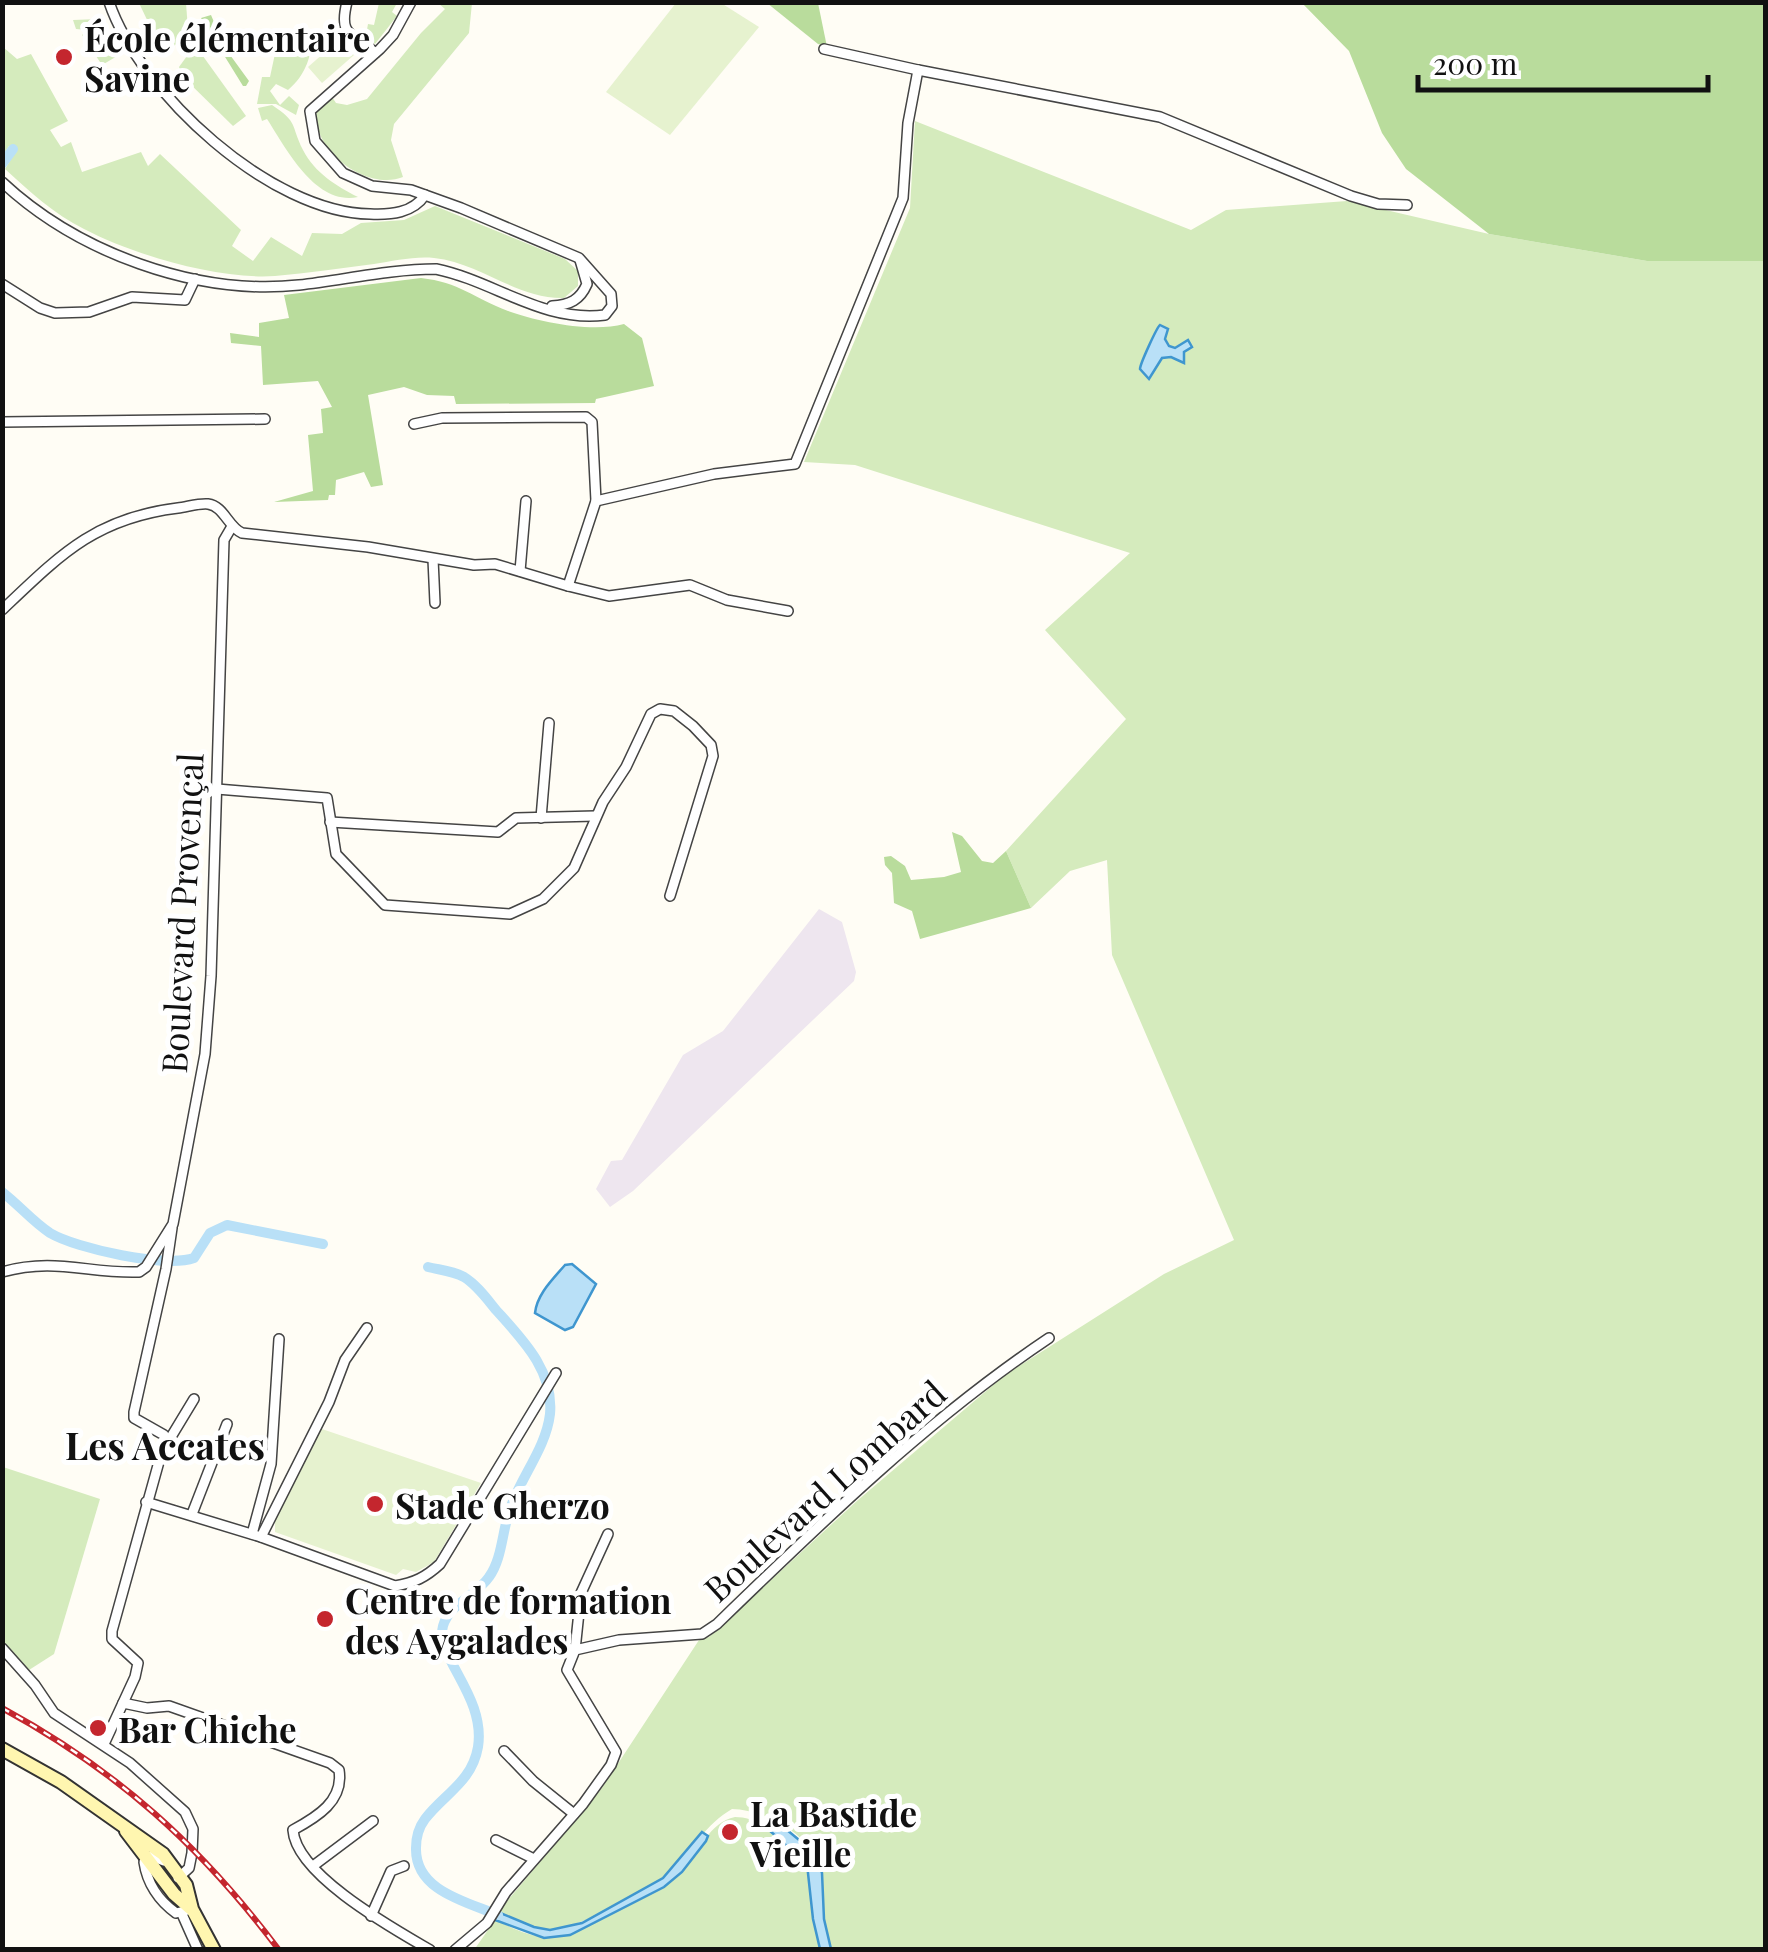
<svg xmlns="http://www.w3.org/2000/svg" width="1768" height="1952" font-family="'Playfair Display',serif">
<rect width="100%" height="100%" fill="#fffdf5"/>
<polygon fill="#eee6ef" points="819,909 842,922 856,972 854,981 633,1191 610,1207 596,1189 611,1161 622,1160 683,1055 723,1031"/>
<g fill="#d5ebbd">
<polygon points="139,3 186,3 188,30 169,52 162,51"/>
<polygon points="379,3 397,3 392,12 397,16 375,44 366,35 368,24 374,25"/>
<path d="M 438,3 L 472,3 L 469,33 L 394,124 L 391,140 L 403,177 C 367,192 309,149 317,109 L 332,97 L 336,103 L 347,105 L 367,99 L 421,33 L 445,9 Z"/>
<polygon points="99,19 119,55 102,65 82,35 87,30 76,29 73,20"/>
<path d="M 312,30 C 313,54 306,75 288,90 L 276,84 L 270,91 L 280,105 L 289,96 L 299,105 L 296,115 L 276,104 L 257,104 L 262,77 L 270,77 L 276,49 L 303,38 Z"/>
<polygon points="195,45 246,116 233,126 183,77 179,67"/>
<path d="M 3,47 L 17,59 L 31,54 L 68,121 L 50,130 L 61,147 L 71,142 L 82,172 L 141,152 L 148,166 L 160,154 L 241,230 L 232,246 L 253,261 L 271,237 L 302,256 L 312,233 L 342,234 L 361,223 L 404,220 L 435,206 L 565,259 L 578,271 L 578,286 L 564,298 C 516,299 481,263 434,258 C 415,256 393,261 374,264 C 341,268 308,273 275,276 C 219,280 134,255 84,229 C 54,214 29,191 5,169 L 16,151 L 9,146 L 3,155 Z"/>
<path d="M 272,105 C 299,123 290,124 303,150 C 315,173 336,186 358,197 C 315,206 286,148 267,119 L 262,121 L 258,108 Z"/>
<path d="M 915,121 L 1191,230 L 1226,210 L 1347,201 L 1489,234 L 1647,261 L 1765,261 L 1765,1949 L 831,1949 C 827,1932 822,1914 822,1896 C 821,1889 824,1879 822,1872 C 812,1835 767,1810 732,1809 C 706,1824 694,1848 673,1869 C 655,1888 574,1931 549,1930 C 531,1929 514,1919 498,1912 L 602,1788 L 699,1640 L 709,1637 L 858,1500 L 1005,1375 L 1164,1274 L 1234,1240 L 1112,955 L 1107,860 L 1070,871 L 1031,908 L 1006,851 L 1126,719 L 1045,630 L 1130,553 L 855,465 L 804,462 L 910,208 Z"/>
<polygon points="3,1467 100,1499 54,1654 29,1670 3,1641"/>
<path d="M 735,1817 C 763,1817 789,1843 807,1864 L 813,1919 L 820,1949 L 474,1950 L 495,1920 C 513,1928 533,1939 554,1937 C 572,1936 670,1885 683,1871 C 699,1852 709,1822 735,1817 Z"/>
</g>
<g fill="#b9dc9c">
<polygon points="767,3 818,3 827,47 818,44"/>
<polygon points="1302,3 1765,3 1765,261 1647,261 1489,234 1406,169 1382,133 1349,51"/>
<polygon points="211,15 225,48 249,81 246,86 243,86 201,18"/>
<path d="M 421,278 C 459,282 474,298 508,311 C 539,322 592,333 624,324 L 642,338 L 654,386 L 596,399 L 595,403 L 456,404 L 454,396 L 427,395 L 404,387 L 368,395 L 383,485 L 371,487 L 364,472 L 336,480 L 335,495 L 329,495 L 328,500 L 274,502 L 313,491 L 308,435 L 323,433 L 321,409 L 332,407 L 318,381 L 263,385 L 261,346 L 231,343 L 230,333 L 259,337 L 259,323 L 289,318 L 284,295 Z"/>
<polygon points="952,832 962,836 982,861 993,863 1006,851 1031,908 920,939 912,911 894,903 892,873 885,865 884,857 891,856 905,866 911,880 944,877 961,872"/>
</g>
<g fill="#e6f2cf">
<polygon points="676,3 721,3 759,27 670,135 606,92"/>
<polygon points="340,39 354,55 322,83 308,67"/>
<polygon points="319,1428 481,1483 434,1562 416,1572 403,1569 396,1575 275,1532 275,1519"/>
</g>
<g fill="#b9e0f7" stroke="#3f96cf" stroke-width="2.5">
<path d="M 1160,325 L 1168,329 L 1165,339 L 1169,346 L 1175,348 L 1188,340 L 1192,347 L 1184,352 L 1184,363 L 1171,357 L 1162,358 L 1149,379 L 1140,369 C 1140,364 1157,327 1160,325 Z"/>
<path d="M 572,1264 L 596,1284 L 573,1327 L 565,1330 L 535,1313 C 537,1294 553,1279 565,1265 Z"/>
<polygon points="775,1820 816,1854 822,1873 824,1919 831,1949 820,1949 813,1919 807,1864 769,1830"/>
<polygon points="702,1832 708,1836 706,1841 682,1872 664,1887 570,1935 544,1938 495,1920 498,1912 534,1927 550,1930 582,1923 663,1878"/>
</g>
<g fill="none" stroke-linecap="round" stroke-linejoin="round">
<g stroke="#b9e0f7" stroke-width="10">
<polyline points="2,164 13,149"/>
<path d="M 2,1192 C 19,1205 33,1222 50,1233 C 77,1249 166,1268 194,1258 L 210,1233 L 227,1225 L 323,1244"/>
<path d="M 428,1267 C 440,1270 453,1271 464,1277 C 477,1285 487,1299 496,1310 C 523,1340 554,1371 550,1414 C 546,1449 519,1479 509,1512 C 502,1533 502,1559 489,1577 C 477,1595 449,1604 443,1626 C 435,1657 486,1696 478,1747 C 472,1782 444,1794 425,1819 C 419,1827 416,1838 416,1848 C 415,1891 467,1902 498,1915"/>
</g>
<g stroke="#444" stroke-width="12">
<g id="street">
<path d="M 109,2 C 140,93 271,213 370,214 C 391,215 413,213 425,195"/>
<path d="M 347,2 C 338,38 353,32 375,53"/>
<polyline points="824,49 918,70"/>
<path d="M 2,182 C 77,252 195,296 299,285 C 344,280 390,269 436,269 C 494,281 543,323 605,315 L 612,306 L 611,294 L 579,258 L 461,208 L 411,190 L 372,186 L 343,173 L 315,141 L 310,111 L 380,49 L 393,35 L 411,2"/>
<polyline points="2,284 40,308 55,313 89,312 132,297 185,300 195,279"/>
<path d="M 552,306 C 570,305 580,300 587,284 L 580,260"/>
<polyline points="2,422 265,419"/>
<polyline points="414,424 442,418 586,417 592,422 596,501"/>
<polyline points="433,559 435,603"/>
<polyline points="520,571 526,501"/>
<polyline points="568,586 609,596 690,585 727,600 788,611"/>
<path d="M 2,610 C 60,555 95,518 178,508 C 187,507 199,503 208,504 C 224,506 228,527 242,533 L 368,547 L 474,565 L 495,564 L 568,586 L 596,501 L 714,474 L 795,464 L 903,198 L 908,123 L 918,70 L 1160,117 L 1351,196 L 1378,204 L 1407,205"/>
<polyline points="217,789 327,798 336,854 385,905 510,914 543,899 574,868 603,802 626,767 651,714 660,709 674,711 693,726 711,745 713,756 670,896"/>
<polyline points="541,818 549,723"/>
<polyline points="330,822 498,832 516,818 595,816"/>
<path d="M 2,1272 C 56,1257 88,1274 139,1272 L 146,1267 L 173,1224 L 205,1054 L 211,976 L 224,540 L 231,528"/>
<polyline points="165,1440 171,1437 194,1399"/>
<path d="M 146,1502 L 261,1537 L 395,1586 C 414,1583 426,1577 440,1564 L 556,1373"/>
<polyline points="192,1514 227,1424"/>
<polyline points="252,1534 271,1464 279,1339"/>
<polyline points="261,1537 329,1402 345,1360 367,1328"/>
<polyline points="2,1648 35,1685 54,1713 130,1763 185,1812 193,1829 192,1853 189,1868 178,1878"/>
<polyline points="575,1650 581,1593 608,1534"/>
<path d="M 123,1703 L 147,1708 L 169,1706 L 330,1763 L 339,1770 C 344,1801 317,1817 293,1830 C 296,1875 394,1929 430,1950"/>
<polyline points="104,1744 135,1677 138,1663 112,1639 112,1631 165,1440 164,1435 134,1418 134,1412 166,1269 172,1228"/>
<polyline points="504,1751 533,1781 574,1814"/>
<polyline points="496,1840 534,1859"/>
<path d="M 164,1861 L 151,1856 L 144,1862 C 147,1883 159,1901 176,1913 L 192,1909"/>
<polyline points="313,1866 373,1821"/>
<polyline points="182,1914 198,1950"/>
<polyline points="371,1916 391,1871 404,1866"/>
<path d="M 455,1950 L 487,1923 L 506,1892 L 583,1804 L 611,1765 L 616,1752 L 567,1670 L 575,1650 L 619,1640 L 702,1634 L 717,1624 C 821,1523 928,1419 1049,1338"/>
</g>
</g>
<g stroke="#333" stroke-width="16">
<g id="secondary">
<polyline points="2,1749 61,1782 163,1854 186,1885 192,1909 214,1950"/>
<polyline points="126,1831 174,1894 190,1908"/>
</g>
</g>
<use href="#street" stroke="#fff" stroke-width="9"/>
<use href="#secondary" stroke="#fff6b0" stroke-width="12"/>
<g stroke="#c4262e" stroke-width="6">
<path id="rail" d="M 2,1708 C 118,1771 200,1845 279,1950"/>
</g>
<use href="#rail" stroke="#fff" stroke-width="2.5" stroke-dasharray="8" stroke-linecap="butt"/>
</g>
<g fill="#c4262e" stroke="#fff" stroke-width="4">
<circle cx="64" cy="57" r="10"/>
<circle cx="375" cy="1504" r="10"/>
<circle cx="325" cy="1619" r="10"/>
<circle cx="98" cy="1728" r="10"/>
<circle cx="730" cy="1832" r="10"/>
</g>
<g text-anchor="middle" dominant-baseline="central" stroke-width="10" stroke-linejoin="round" paint-order="stroke">
<g font-size="35" font-weight="bold" fill="#111" stroke="#fff" text-anchor="start">
<text x="84" y="37">École élémentaire<tspan x="84" dy="40">Savine</tspan></text>
<text x="395" y="1504">Stade Gherzo</text>
<text x="345" y="1599">Centre de formation<tspan x="345" dy="40">des Aygalades</tspan></text>
<text x="118" y="1728">Bar Chiche</text>
<text x="750" y="1812">La Bastide<tspan x="750" dy="40">Vieille</tspan></text>
</g>
<g font-size="35" fill="#111" stroke="#fff">
<text transform="translate(181 913) rotate(-87)">Boulevard Provençal</text>
<text transform="translate(824 1490) rotate(-42)">Boulevard Lombard</text>
</g>
<g font-size="38" font-weight="bold" fill="#111" stroke="#fff">
<text x="165" y="1444">Les Accates</text>
</g>
</g>
<rect width="1768" height="1952" fill="none" stroke="#111111" stroke-width="10"/>
<path d="M1418 75v15h290v-15" fill="none" stroke="#111111" stroke-width="5"/>
<text x="1433" y="75" font-size="30" fill="#111111" stroke="#ffffff" stroke-width="8" paint-order="stroke">200 m</text>
</svg>
